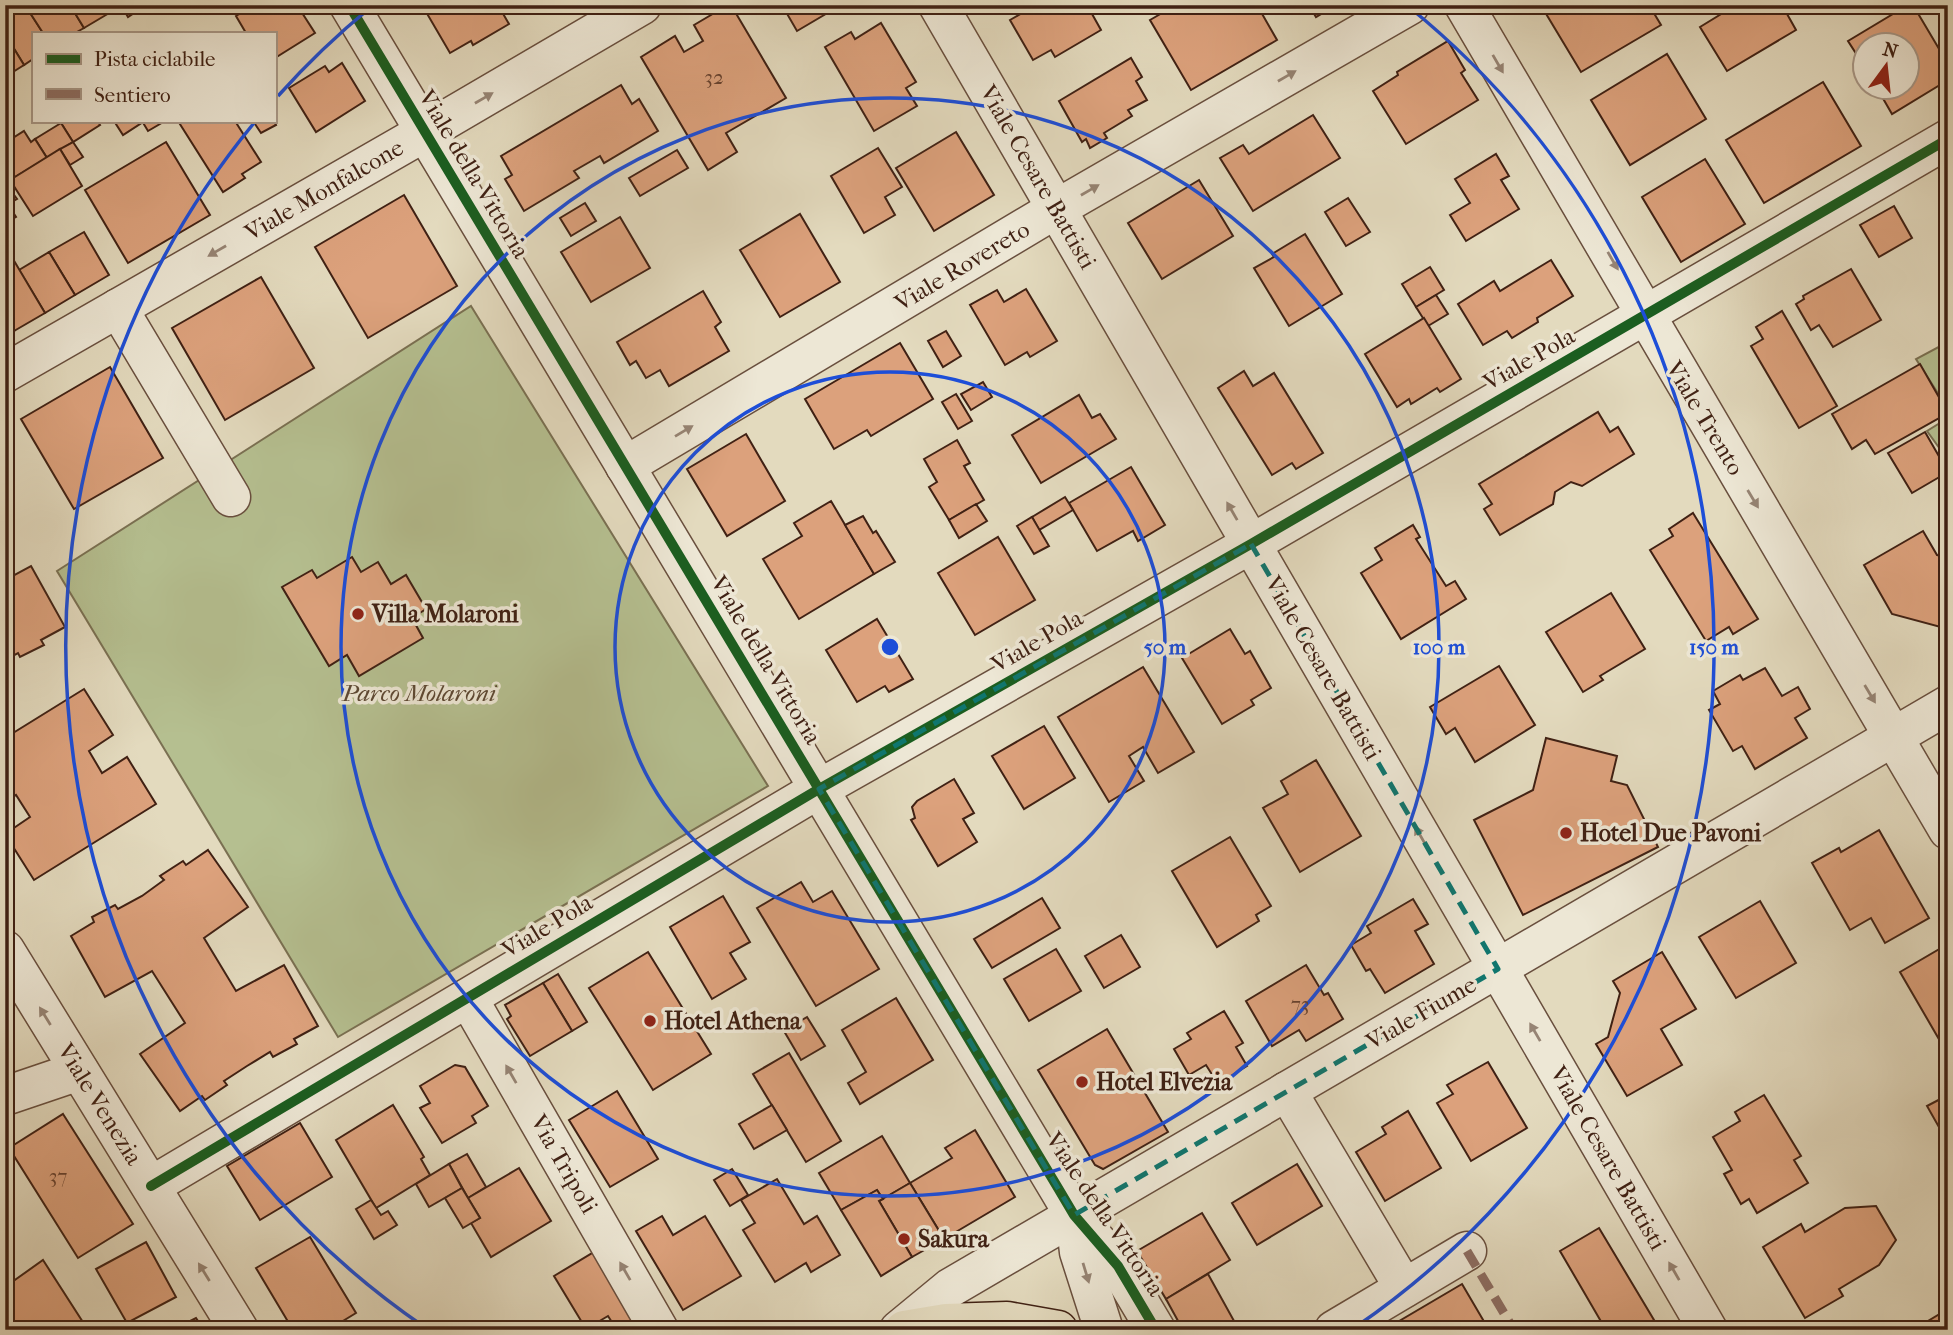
<svg xmlns="http://www.w3.org/2000/svg" width="1953" height="1335" font-family="'IM FELL French Canon',serif">
<rect width="100%" height="100%" fill="#e3dabe"/>
<filter id="stains"><feTurbulence type="fractalNoise" baseFrequency=".00286" numOctaves="4"/><feColorMatrix values="0 0 0 0 .2 0 0 0 0 .09 0 0 0 0 .02 0 0 0 .5 -.17"/></filter>
<radialGradient id="worn" r=".72"><stop offset=".6" stop-color="#630" stop-opacity="0"/><stop offset="1" stop-color="#630" stop-opacity=".3"/></radialGradient>
<g fill="#b5bf90" stroke="#7a7052" stroke-width="2">
<polygon points="471,306 768,786 338,1037 57,571"/>
<polygon points="1948,342 1948,409 1916,359"/>
<polygon points="1948,418 1948,460 1927,431"/>
</g>
<g fill="#dca17c" stroke="#402114" stroke-width="2">
<polygon points="23,5 25,5 43,33 33,33 33,59 24,65 5,34 5,16"/>
<polygon points="25,5 70,5 84,28 75,33 43,33"/>
<polygon points="70,5 121,5 121,6 84,28"/>
<polygon points="121,5 146,5 128,17"/>
<polygon points="254,5 297,5 315,33 275,58 275,33 246,33 236,16"/>
<polygon points="422,5 498,5 509,24 473,45 471,41 450,53"/>
<polygon points="728,5 731,5 786,98 726,133 737,152 708,170 641,57 675,36 684,52 703,41 694,25"/>
<polygon points="782,5 841,5 797,31"/>
<polygon points="1025,5 1087,5 1101,30 1055,57 1051,50 1033,60 1010,20 1027,10"/>
<polygon points="1176,5 1257,5 1277,40 1191,90 1150,20"/>
<polygon points="1309,5 1336,5 1316,17"/>
<polygon points="1557,5 1649,5 1661,25 1581,72 1545,12"/>
<polygon points="1736,5 1782,5 1796,30 1727,71 1700,27"/>
<polygon points="1908,5 1913,5 1948,64 1948,80 1892,114 1877,88 1908,88 1908,46 1866,46 1866,69 1848,41"/>
<polygon points="881,23 916,82 906,88 917,106 874,131 825,47 851,32 855,39"/>
<polygon points="5,34 24,65 5,77"/>
<polygon points="1448,41 1465,70 1461,73 1478,100 1406,144 1373,91 1398,75 1397,72"/>
<polygon points="1667,54 1706,119 1630,165 1591,100"/>
<polygon points="1131,58 1142,77 1136,81 1147,100 1128,110 1132,116 1104,133 1107,138 1090,148 1086,139 1082,142 1059,101"/>
<polygon points="342,63 365,101 316,132 289,88 325,66 329,72"/>
<polygon points="1823,82 1861,146 1764,203 1726,140"/>
<polygon points="621,85 632,104 639,99 658,131 604,163 600,156 574,171 579,178 524,211 505,179 512,175 501,156"/>
<polygon points="1313,115 1340,158 1253,211 1220,158 1243,145 1249,154"/>
<polygon points="64,121 97,121 100,125 73,142 61,123"/>
<polygon points="114,121 142,121 143,122 123,135"/>
<polygon points="142,121 165,121 148,131"/>
<polygon points="178,121 235,121 261,162 242,174 245,178 223,192"/>
<polygon points="253,121 274,121 276,125 261,133"/>
<polygon points="61,123 73,142 47,158 35,139"/>
<polygon points="24,131 31,142 35,139 47,158 10,180 5,172 5,143"/>
<polygon points="956,132 994,195 934,231 896,168"/>
<polygon points="73,142 83,157 70,165 60,149"/>
<polygon points="166,142 210,215 128,263 85,190"/>
<polygon points="878,148 902,187 885,197 895,215 864,233 831,176"/>
<polygon points="60,149 82,186 33,216 10,180"/>
<polygon points="677,150 688,168 640,196 629,178"/>
<polygon points="1496,154 1509,176 1501,180 1519,209 1466,241 1450,215 1470,203 1455,179"/>
<polygon points="1705,159 1745,224 1681,262 1642,197"/>
<polygon points="1199,180 1233,236 1162,279 1128,223"/>
<polygon points="5,183 17,199 8,204 5,200"/>
<polygon points="404,195 457,286 368,338 315,247"/>
<polygon points="1348,198 1370,232 1346,246 1325,212"/>
<polygon points="5,200 16,217 5,223"/>
<polygon points="585,203 596,221 571,236 560,218"/>
<polygon points="1894,206 1912,238 1879,257 1860,225"/>
<polygon points="800,214 840,282 780,317 740,250"/>
<polygon points="620,217 650,268 591,302 561,252"/>
<polygon points="84,232 109,275 75,295 49,252"/>
<polygon points="1305,234 1342,294 1289,326 1254,268 1274,257 1272,254"/>
<polygon points="49,252 75,295 45,313 19,270"/>
<polygon points="13,259 45,313 14,331 5,316 5,263"/>
<polygon points="1551,260 1573,296 1537,318 1538,322 1512,338 1507,331 1483,345 1458,304 1494,281 1500,291"/>
<polygon points="1430,267 1444,290 1416,307 1402,284"/>
<polygon points="1851,269 1881,320 1833,347 1819,325 1811,330 1796,304 1804,299 1803,296"/>
<polygon points="261,277 314,368 225,420 172,328"/>
<polygon points="1026,289 1057,341 1030,357 1027,352 1005,365 970,305 997,290 1004,302"/>
<polygon points="703,291 721,322 715,327 729,351 669,386 660,370 646,378 636,361 630,365 617,342"/>
<polygon points="1436,295 1448,314 1428,326 1416,307"/>
<polygon points="1782,311 1837,406 1799,428 1751,346 1763,339 1756,327"/>
<polygon points="5,316 14,331 5,336"/>
<polygon points="1424,318 1461,379 1440,392 1437,388 1411,404 1409,399 1397,407 1365,354"/>
<polygon points="946,331 961,356 943,367 928,341"/>
<polygon points="900,343 933,399 871,436 867,430 834,449 805,399"/>
<polygon points="1920,364 1948,413 1875,454 1866,440 1852,449 1832,414"/>
<polygon points="110,367 163,458 74,509 21,419"/>
<polygon points="1244,371 1253,386 1274,373 1323,453 1296,469 1292,463 1272,475 1218,388"/>
<polygon points="983,382 992,397 971,410 961,394"/>
<polygon points="956,394 972,421 958,429 942,402"/>
<polygon points="1079,395 1092,418 1100,414 1116,439 1041,483 1012,435"/>
<polygon points="1598,412 1610,432 1618,427 1634,454 1582,486 1571,482 1555,492 1553,504 1500,535 1484,509 1492,504 1479,484"/>
<polygon points="1925,432 1948,472 1912,493 1888,453"/>
<polygon points="746,434 785,501 727,536 687,469"/>
<polygon points="957,440 970,463 964,466 984,500 949,520 929,487 937,482 924,459"/>
<polygon points="1131,467 1165,525 1138,541 1133,531 1097,551 1069,503"/>
<polygon points="1065,497 1073,510 1039,530 1032,517"/>
<polygon points="831,501 874,574 799,619 763,559 802,536 794,523"/>
<polygon points="976,504 987,521 959,538 949,520"/>
<polygon points="1693,513 1758,619 1733,634 1729,627 1706,641 1650,550 1673,536 1669,529"/>
<polygon points="863,516 873,533 876,531 895,562 874,574 845,525"/>
<polygon points="1032,517 1049,546 1034,554 1017,526"/>
<polygon points="1413,525 1420,537 1416,539 1446,586 1455,581 1466,599 1401,639 1361,573 1382,560 1375,548"/>
<polygon points="1923,531 1937,555 1948,557 1948,629 1892,614 1864,565"/>
<polygon points="998,537 1035,600 975,635 938,573"/>
<polygon points="352,557 361,572 378,562 391,584 406,575 426,609 412,618 423,638 359,676 347,655 329,666 282,587 312,570 317,578"/>
<polygon points="31,566 65,627 41,640 44,645 20,657 18,653 5,660 5,580"/>
<polygon points="1611,593 1645,649 1600,676 1603,680 1583,692 1546,632"/>
<polygon points="877,619 913,679 889,692 885,686 857,702 826,650"/>
<polygon points="1230,629 1245,654 1250,651 1271,688 1251,700 1254,705 1222,724 1182,658"/>
<polygon points="1499,666 1535,725 1475,762 1455,728 1446,734 1430,707"/>
<polygon points="1143,667 1194,752 1158,773 1143,747 1129,756 1144,781 1109,802 1058,717"/>
<polygon points="1765,668 1782,696 1798,687 1810,709 1795,718 1807,738 1755,769 1742,746 1733,751 1709,710 1720,704 1713,691 1740,675 1743,680"/>
<polygon points="84,689 113,735 89,751 102,773 127,757 156,804 34,880 5,834 30,817 16,795 5,802 5,738"/>
<polygon points="1044,726 1075,778 1024,809 992,756"/>
<polygon points="1546,738 1617,756 1611,781 1627,785 1658,847 1523,915 1474,820 1533,790"/>
<polygon points="1316,760 1361,836 1300,872 1263,808 1288,794 1281,781"/>
<polygon points="954,779 974,813 963,819 977,842 938,866 911,820 915,818 912,807 917,801"/>
<polygon points="1879,830 1929,918 1885,943 1871,918 1850,930 1812,863 1839,848 1841,852"/>
<polygon points="1230,837 1271,906 1256,915 1259,921 1217,947 1172,871"/>
<polygon points="208,850 248,907 204,938 236,991 284,965 318,1026 294,1039 297,1044 273,1057 270,1052 247,1066 224,1081 227,1085 205,1100 202,1096 180,1111 140,1054 185,1023 152,971 105,997 71,936 94,922 92,917 115,905 118,909 142,896 164,880 160,876 183,861 186,865"/>
<polygon points="801,882 813,902 832,891 879,969 816,1006 757,908"/>
<polygon points="723,896 750,942 730,953 746,979 712,999 670,927"/>
<polygon points="1042,898 1060,928 992,968 974,939"/>
<polygon points="1413,899 1428,924 1415,931 1434,964 1385,993 1370,969 1366,971 1351,945 1371,933 1367,926"/>
<polygon points="1760,901 1796,963 1736,998 1699,937"/>
<polygon points="1121,935 1140,967 1104,988 1085,956"/>
<polygon points="1948,944 1948,1052 1947,1053 1900,972"/>
<polygon points="1056,949 1081,991 1029,1021 1004,979"/>
<polygon points="648,952 711,1054 653,1090 589,988"/>
<polygon points="1662,952 1696,1009 1661,1029 1682,1065 1627,1096 1596,1044 1608,1037 1620,993 1613,981"/>
<polygon points="1306,965 1324,995 1328,993 1343,1019 1306,1041 1299,1030 1272,1046 1246,1001"/>
<polygon points="558,974 587,1022 572,1031 543,983"/>
<polygon points="543,983 572,1031 530,1056 507,1019 511,1016 505,1005"/>
<polygon points="896,998 933,1060 860,1104 848,1083 866,1072 842,1030"/>
<polygon points="1224,1011 1243,1043 1236,1047 1247,1066 1218,1084 1206,1065 1189,1075 1174,1049 1191,1039 1187,1033"/>
<polygon points="807,1017 825,1046 801,1060 784,1031"/>
<polygon points="1107,1029 1168,1132 1103,1169 1095,1165 1038,1070"/>
<polygon points="789,1053 841,1141 806,1162 753,1074"/>
<polygon points="1488,1062 1527,1128 1471,1161 1437,1103 1453,1094 1447,1085"/>
<polygon points="455,1065 465,1067 488,1106 472,1116 476,1123 442,1143 420,1108 430,1103 420,1086"/>
<polygon points="617,1091 658,1159 610,1187 569,1120"/>
<polygon points="1764,1095 1801,1156 1794,1160 1808,1183 1757,1213 1749,1199 1741,1204 1724,1174 1732,1170 1713,1137 1740,1121 1735,1112"/>
<polygon points="1948,1095 1948,1134 1944,1136 1927,1106"/>
<polygon points="393,1105 424,1157 421,1159 430,1175 376,1208 336,1140"/>
<polygon points="772,1105 787,1130 754,1149 739,1124"/>
<polygon points="1408,1111 1441,1168 1385,1201 1356,1152 1386,1134 1382,1127"/>
<polygon points="63,1114 133,1224 78,1258 9,1148"/>
<polygon points="300,1123 332,1177 260,1220 227,1166"/>
<polygon points="975,1130 1015,1197 944,1239 910,1183 952,1158 945,1148"/>
<polygon points="882,1136 910,1183 883,1199 877,1190 841,1210 819,1173"/>
<polygon points="467,1154 486,1187 468,1198 449,1164"/>
<polygon points="449,1164 462,1188 429,1207 416,1184"/>
<polygon points="1297,1164 1322,1206 1257,1245 1232,1203"/>
<polygon points="519,1168 551,1221 491,1257 471,1223 480,1218 468,1198"/>
<polygon points="732,1169 748,1195 730,1206 714,1180"/>
<polygon points="777,1179 804,1224 817,1216 840,1255 811,1272 806,1263 775,1282 743,1230 755,1223 741,1200"/>
<polygon points="910,1183 944,1239 912,1257 879,1201"/>
<polygon points="462,1188 480,1218 463,1228 445,1198"/>
<polygon points="877,1190 883,1199 879,1201 912,1257 881,1276 841,1210"/>
<polygon points="371,1200 381,1215 388,1211 397,1225 374,1239 356,1209"/>
<polygon points="1876,1206 1896,1240 1879,1265 1839,1289 1843,1296 1805,1318 1763,1247 1801,1224 1805,1232 1845,1208"/>
<polygon points="1202,1213 1230,1260 1166,1299 1137,1251"/>
<polygon points="662,1216 673,1235 705,1216 741,1276 683,1310 636,1231"/>
<polygon points="1599,1228 1654,1320 1638,1330 1606,1330 1560,1251"/>
<polygon points="310,1237 356,1313 328,1330 293,1330 256,1268"/>
<polygon points="146,1242 176,1297 127,1323 96,1269"/>
<polygon points="599,1249 640,1319 621,1330 617,1330 608,1316 586,1329 554,1276"/>
<polygon points="43,1260 88,1330 5,1330 5,1287"/>
<polygon points="1208,1274 1239,1330 1183,1330 1166,1299"/>
<polygon points="1462,1284 1489,1330 1384,1330"/>
<polygon points="1948,1309 1948,1330 1913,1330"/>
<polygon points="196,1318 204,1330 172,1330"/>
</g>
<g fill="none" stroke-linecap="round" stroke-linejoin="round">
<g stroke="#694f3e" stroke-width="41">
<g id="minor">
<polyline points="349,5 1058,1188 1074,1215 1118,1266 1156,1330"/>
<polyline points="938,5 1708,1330"/>
<polyline points="1464,5 1948,830"/>
<polyline points="118,308 231,497"/>
<polyline points="5,373 425,132 642,5"/>
<polyline points="625,466 1056,209 1410,5"/>
<polyline points="5,950 239,1330"/>
<polyline points="468,998 659,1330"/>
<polyline points="1287,1091 1404,1288"/>
<polyline points="5,1096 79,1071"/>
<polyline points="151,1186 819,789 1251,544 1948,139"/>
<polyline points="1075,1217 1079,1252 1104,1330"/>
<polyline points="899,1330 950,1288 1948,705"/>
<polyline points="1334,1330 1467,1251"/>
</g>
</g>
<g stroke="#402114" stroke-width="41">
<polyline id="major" points="904,1330 946,1323 1007,1321 1058,1330"/>
</g>
<use href="#minor" stroke="#ede7d5" stroke-width="38"/>
<use href="#major" stroke="#e3dabe" stroke-width="38"/>
<g stroke="#8d6e63" stroke-width="9" stroke-dasharray="18 9" stroke-linecap="butt">
<polyline points="1467,1251 1514,1330"/>
<polyline points="1338,1328 1339,1330"/>
</g>
<g stroke="#ede7d5" stroke-width="15">
<g id="cycleway">
<polyline points="349,5 1058,1188 1074,1215 1118,1266 1156,1330"/>
<polyline points="151,1186 819,789 1251,544 1948,139"/>
</g>
</g>
<use href="#cycleway" stroke="#1b5e20" stroke-width="10"/>
</g>
<defs><path id="oneway-solid" d="M-6-.8H1V-3.2L6.5 0L1 3.2V.8H-6Z" transform="scale(1.75)"/></defs>
<g fill="#968474">
<use href="#oneway-solid" transform="translate(1498 64) rotate(60)"/>
<use href="#oneway-solid" transform="translate(1287 76) rotate(-30)"/>
<use href="#oneway-solid" transform="translate(484 98) rotate(-30)"/>
<use href="#oneway-solid" transform="translate(1090 190) rotate(-30)"/>
<use href="#oneway-solid" transform="translate(217 251) rotate(150)"/>
<use href="#oneway-solid" transform="translate(1613 261) rotate(60)"/>
<use href="#oneway-solid" transform="translate(684 431) rotate(-31)"/>
<use href="#oneway-solid" transform="translate(1753 499) rotate(59)"/>
<use href="#oneway-solid" transform="translate(1232 511) rotate(-120)"/>
<use href="#oneway-solid" transform="translate(1870 694) rotate(59)"/>
<use href="#oneway-solid" transform="translate(1420 835) rotate(-120)"/>
<use href="#oneway-solid" transform="translate(45 1016) rotate(-122)"/>
<use href="#oneway-solid" transform="translate(1535 1032) rotate(-120)"/>
<use href="#oneway-solid" transform="translate(511 1074) rotate(-120)"/>
<use href="#oneway-solid" transform="translate(625 1271) rotate(-120)"/>
<use href="#oneway-solid" transform="translate(1674 1271) rotate(-120)"/>
<use href="#oneway-solid" transform="translate(204 1272) rotate(-122)"/>
<use href="#oneway-solid" transform="translate(1086 1273) rotate(73)"/>
</g>
<path fill="none" stroke="#0f766e" stroke-width="5" stroke-dasharray="14 9" stroke-linejoin="round" d="M 1251,544 L 1498,969 L 1074,1215 L 819,789 Z"/>
<g fill="none" stroke="#1d4ed8" stroke-width="3.5">
<circle cx="890" cy="647" r="275"/>
<circle cx="890" cy="647" r="549"/>
<path d="M423 1326A824 824 0 0 1 254 123M278 96A824 824 0 0 1 371 7M1409 7A824 824 0 0 1 1357 1326"/>
</g>
<g fill="#8f2418" stroke="#ede7d5" stroke-width="2.5">
<circle cx="358" cy="614" r="7"/>
<circle cx="1566" cy="833" r="7"/>
<circle cx="650" cy="1021" r="7"/>
<circle cx="1082" cy="1082" r="7"/>
<circle cx="904" cy="1239" r="7"/>
</g>
<g text-anchor="middle" dominant-baseline="central" stroke-width="7" stroke-linejoin="round" paint-order="stroke">
<g font-size="21" fill="#67412e">
<text x="714" y="77">32</text>
<text x="1300" y="1004">73</text>
<text x="58" y="1176">37</text>
</g>
<g font-size="24" fill="#402114" stroke="#ede7d5">
<text transform="translate(474 174) rotate(59)">Viale della Vittoria</text>
<text transform="translate(1038 177) rotate(60)">Viale Cesare Battisti</text>
<text transform="translate(324 190) rotate(-30)">Viale Monfalcone</text>
<text transform="translate(962 266) rotate(-31)">Viale Rovereto</text>
<text transform="translate(1529 359) rotate(-30)">Viale Pola</text>
<text transform="translate(1705 418) rotate(59)">Viale Trento</text>
<text transform="translate(1037 641) rotate(-30)">Viale Pola</text>
<text transform="translate(766 660) rotate(59)">Viale della Vittoria</text>
<text transform="translate(1323 668) rotate(60)">Viale Cesare Battisti</text>
<text transform="translate(547 926) rotate(-31)">Viale Pola</text>
<text transform="translate(1421 1013) rotate(-30)">Viale Fiume</text>
<text transform="translate(100 1104) rotate(58)">Viale Venezia</text>
<text transform="translate(1608 1158) rotate(60)">Viale Cesare Battisti</text>
<text transform="translate(564 1164) rotate(60)">Via Tripoli</text>
<text transform="translate(1105 1214) rotate(56)">Viale della Vittoria</text>
</g>
<g font-size="24" font-weight="bold" fill="#402114" stroke="#ede7d5" text-anchor="start">
<text x="372" y="614">Villa Molaroni</text>
<text x="1580" y="833">Hotel Due Pavoni</text>
<text x="664" y="1021">Hotel Athena</text>
<text x="1096" y="1082">Hotel Elvezia</text>
<text x="918" y="1239">Sakura</text>
</g>
<g font-size="24" font-style="italic" fill="#5d4833" stroke="#ede7d5">
<text x="419" y="693">Parco Molaroni</text>
</g>
</g>
<circle cx="890" cy="647" r="10" fill="#1d4ed8" stroke="#ede7d5" stroke-width="3.5"/>
<g font-size="21" text-anchor="middle" font-weight="bold" fill="#1d4ed8" stroke="#ede7d5" stroke-width="7" stroke-linejoin="round" paint-order="stroke">
<text x="1165" y="654">50 m</text>
<text x="1439" y="654">100 m</text>
<text x="1714" y="654">150 m</text>
</g>
<rect width="1953" height="1335" fill="none" stroke="#e3dabe" stroke-width="28"/>
<rect x="7" y="7" width="1939" height="1321" fill="none" stroke="#402114" stroke-width="3.5"/>
<rect x="14" y="14" width="1925" height="1307" fill="none" stroke="#402114" stroke-width="2"/>
<rect x="32" y="32" width="245" height="91" fill="#ede7d5" stroke="#a89888" stroke-width="2"/>
<rect x="46" y="54" width="35" height="10" fill="#1b5e20" stroke="#a89888" stroke-width="2"/>
<text x="94" y="66" font-size="21" fill="#402114">Pista ciclabile</text>
<rect x="46" y="89" width="35" height="10" fill="#8d6e63" stroke="#a89888" stroke-width="2"/>
<text x="94" y="102" font-size="21" fill="#402114">Sentiero</text>
<g transform="translate(1886 66) rotate(15)"><circle r="33" fill="#ede7d5" stroke="#a89888" stroke-width="2"/>
<path d="M0-5L12 26L0 18L-12 26Z" fill="#8f2418"/>
<text y="-10" font-size="19" font-weight="bold" text-anchor="middle" fill="#402114">N</text>
</g>
<rect width="100%" height="100%" filter="url(#stains)"/>
<rect width="100%" height="100%" fill="url(#worn)"/>
</svg>
